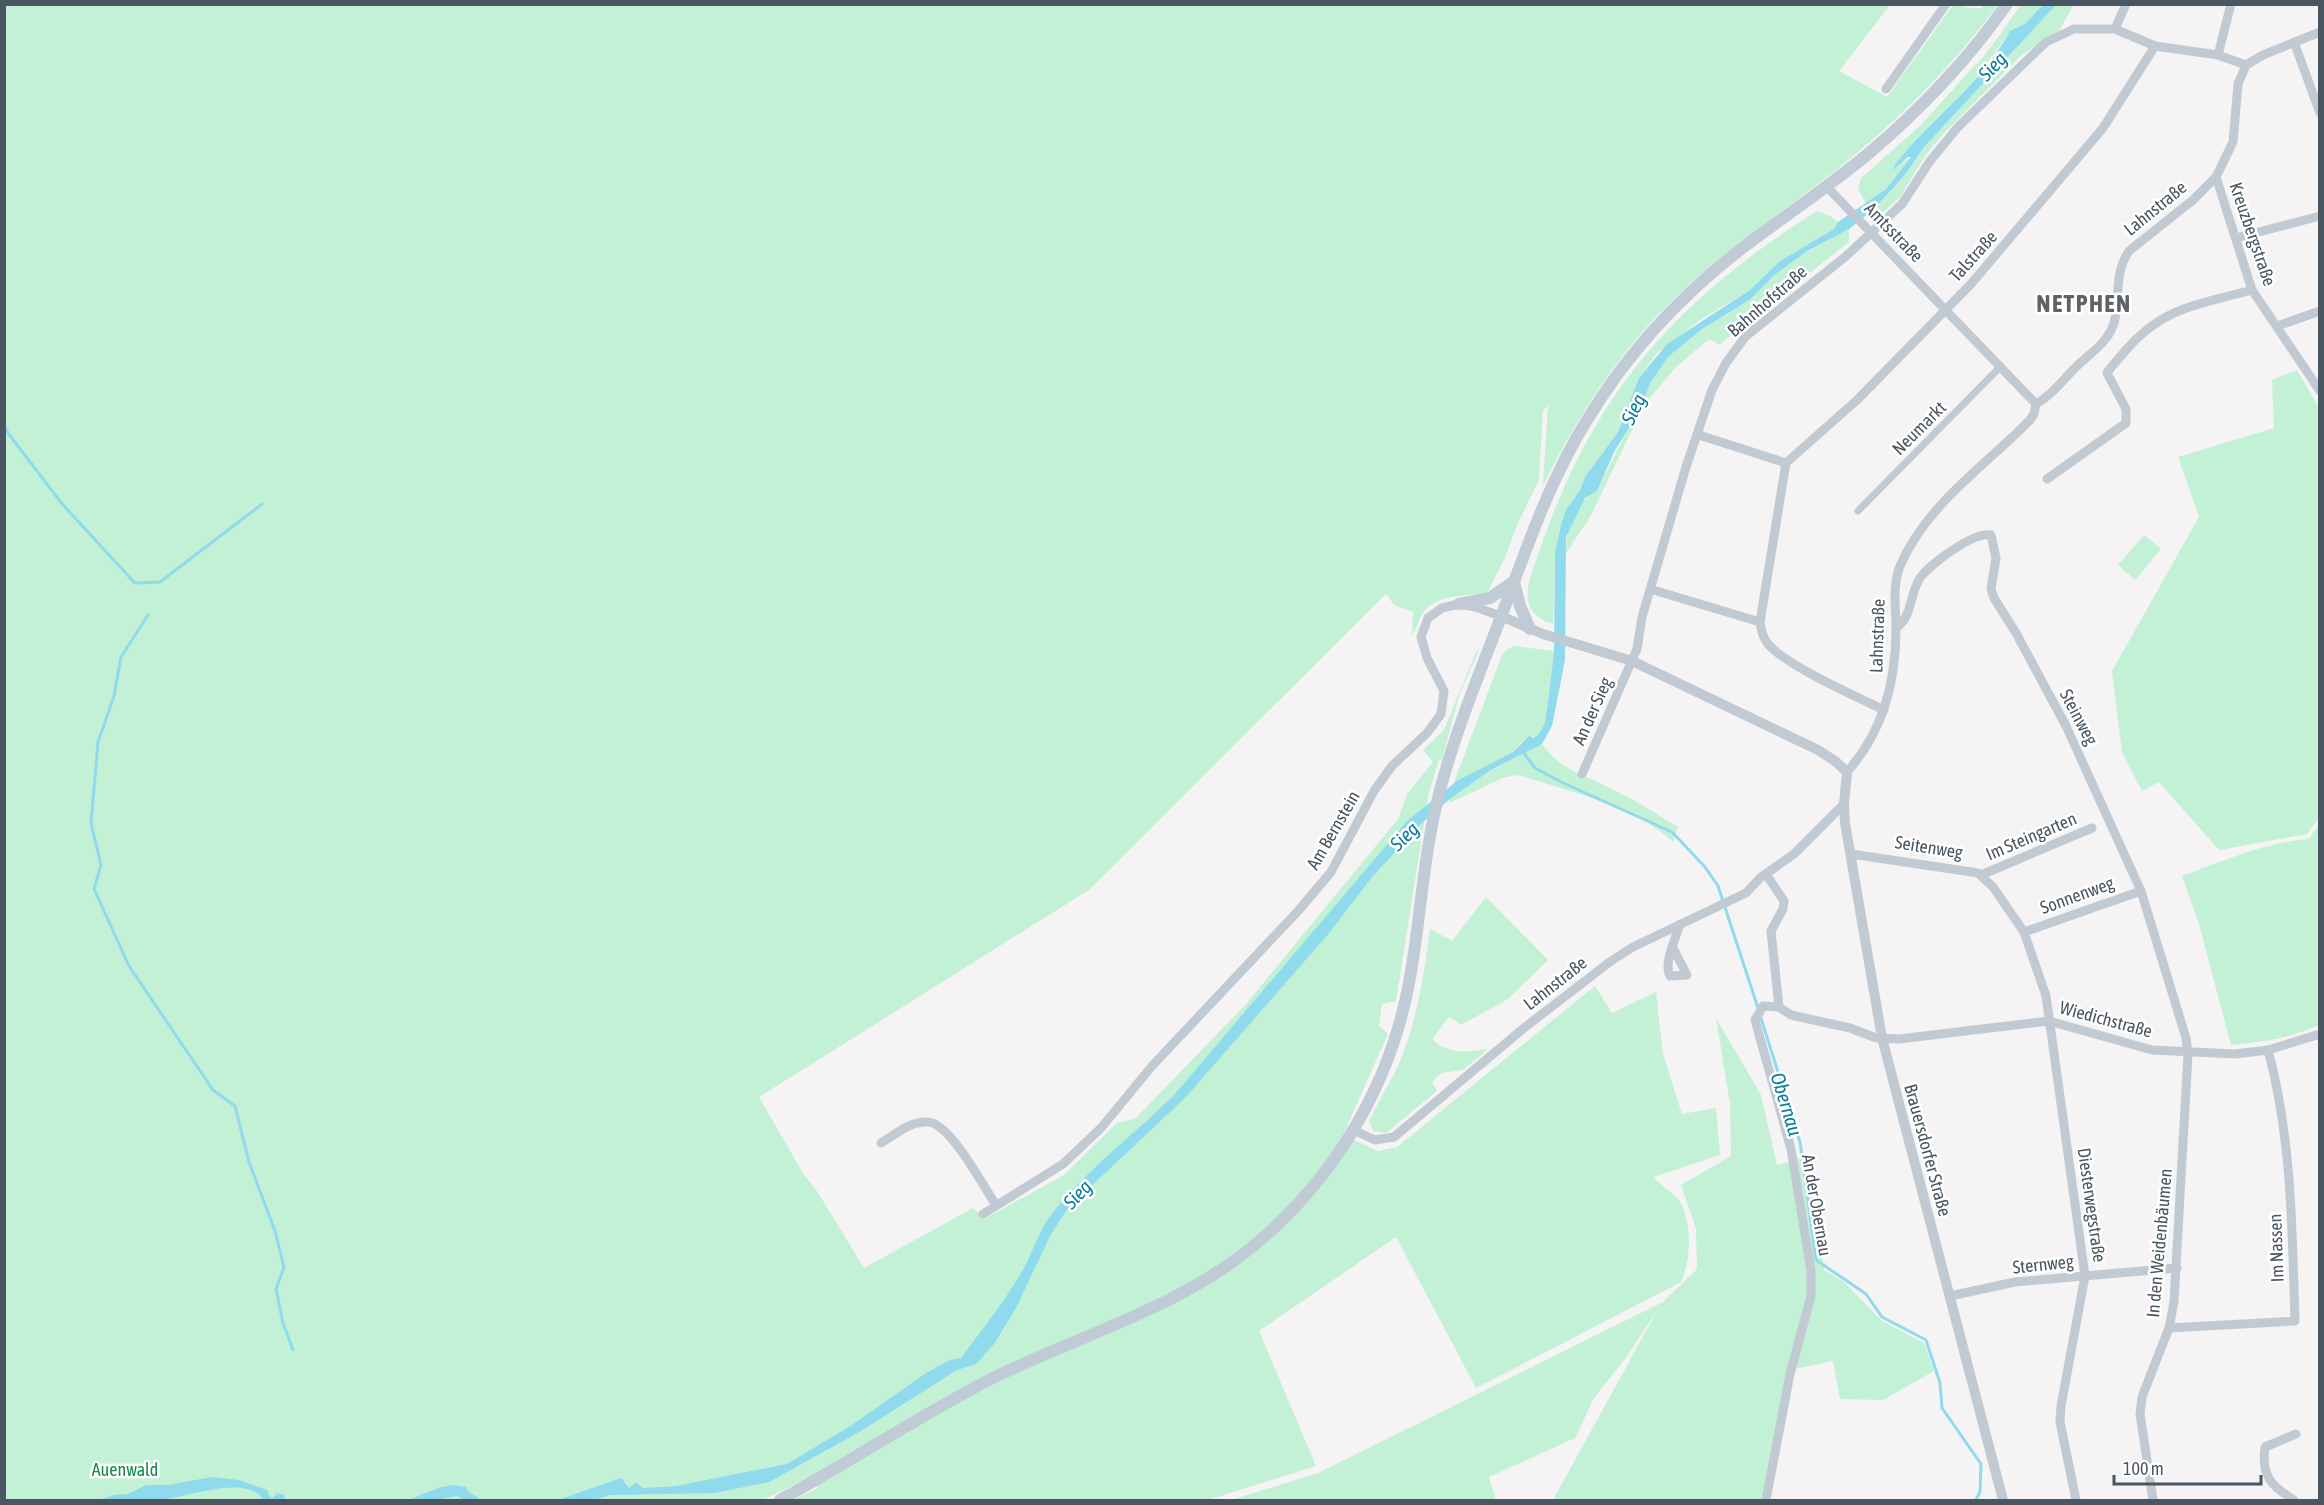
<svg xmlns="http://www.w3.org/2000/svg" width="2324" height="1505" font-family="'Asap Condensed',sans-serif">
<rect width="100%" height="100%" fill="#f5f3f3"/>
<g fill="#c3f1d5">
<path d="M 5,5 L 1890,5 L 1839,71 L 1887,97 L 1953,5 C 1964,5 1970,10 1982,8 L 1984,5 L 1998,5 C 1963,51 1924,94 1881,132 C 1817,190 1742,235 1679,294 C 1621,348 1578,415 1543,486 L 1548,405 L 1543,411 L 1539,480 L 1517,525 L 1505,558 L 1487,593 C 1466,596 1436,594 1423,613 C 1418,620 1417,629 1412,635 L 1413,612 L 1394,605 L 1386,594 L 1089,890 L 759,1097 L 804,1175 L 817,1191 L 864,1268 L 973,1208 L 984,1219 L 1064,1175 L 1117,1123 L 1135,1119 L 1247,1003 L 1398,819 L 1407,794 L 1433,762 L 1423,750 L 1444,730 L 1476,652 L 1480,648 L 1460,693 L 1442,759 L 1439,760 L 1429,792 L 1396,1001 L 1382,1004 L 1379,1026 L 1388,1034 L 1343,1135 L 1378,1151 L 1397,1147 L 1595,986 L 1612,1013 L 1656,992 L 1663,1054 L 1682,1114 L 1716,1108 L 1720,1155 L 1654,1177 C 1660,1186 1671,1191 1678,1199 C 1693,1219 1691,1261 1681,1282 L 1476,1388 L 1396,1237 L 1259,1331 L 1316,1466 L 1208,1500 L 793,1500 L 818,1488 L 812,1476 L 763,1500 L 5,1500 Z"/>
<path d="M 2021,5 L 2043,5 L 2026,24 L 2008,35 L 1968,88 L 1892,169 L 1911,157 L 1886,189 L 1866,204 L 1858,189 L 1861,178 L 1920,126 L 1973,67 C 1983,61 2011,18 2021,5 Z"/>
<polygon points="2056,5 2070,5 2072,8 2059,31 2048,36 2021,56 1944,133 1925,156 1900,197 1881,214 1873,211 1905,175 1924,147"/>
<path d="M 1817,211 L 1832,217 L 1838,222 L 1834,229 L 1780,261 L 1750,290 L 1700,320 L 1656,354 L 1639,378 L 1618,432 L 1585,477 L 1580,490 L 1566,510 L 1555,553 L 1553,624 C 1514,611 1529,581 1539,552 C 1593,393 1676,300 1817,211 Z"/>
<path d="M 1849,229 L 1849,242 L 1719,345 L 1709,339 L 1676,367 L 1644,405 L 1590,517 L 1566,553 C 1565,530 1574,502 1597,491 L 1651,382 L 1668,357 L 1702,329 L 1751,299 L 1772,277 L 1807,251 Z"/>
<polygon points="2297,370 2319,408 2319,818 2307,834 2219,850 2159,782 2142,791 2122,752 2112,671 2199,517 2178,457 2274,428 2272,380"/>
<polygon points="2144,535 2161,549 2135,580 2118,565"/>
<polygon points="1514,646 1554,651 1545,723 1539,734 1521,742 1513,752 1453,785 1502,655 1507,649"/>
<path d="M 1542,744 C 1559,769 1582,774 1608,787 C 1632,798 1655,813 1678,827 L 1673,842 C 1637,806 1567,791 1519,775 L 1505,777 L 1449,803 L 1450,799 L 1490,771 Z"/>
<path d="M 2319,824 L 2319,1025 C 2290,1038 2263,1042 2231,1045 L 2199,924 L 2182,876 C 2224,861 2265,842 2309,839 Z"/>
<path d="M 1486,897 L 1548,960 L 1508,999 L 1461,1025 L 1449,1017 L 1432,1039 C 1448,1055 1467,1052 1488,1049 L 1463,1070 L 1441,1073 L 1432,1082 L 1437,1091 L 1386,1133 L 1373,1131 L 1369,1121 C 1378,1102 1390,1083 1399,1064 C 1417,1021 1424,975 1430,929 L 1452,941 Z"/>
<polygon points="1716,1018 1761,1095 1777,1165 1810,1156 1824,1270 1844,1282 1882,1321 1924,1343 1934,1371 1883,1400 1840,1399 1833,1361 1795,1369 1764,1500 1553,1500 1657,1311 1625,1359 1594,1398 1575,1438 1489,1477 1496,1500 1231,1500 1318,1473 1663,1302 1697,1269 1696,1229 1681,1185 1731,1156 1730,1104"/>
</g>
<g fill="#90daee">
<path d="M 2043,5 L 2056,5 L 1924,147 L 1905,175 L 1874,209 L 1849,229 L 1807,251 L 1772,277 L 1751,299 L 1702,329 L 1668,357 L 1651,382 L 1637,415 L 1615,450 L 1597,491 L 1585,498 L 1566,537 L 1565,660 L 1552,726 L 1542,744 L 1491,770 L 1450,799 L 1423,822 L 1372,877 L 1330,932 L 1185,1098 L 1068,1208 L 1051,1234 L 1016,1308 L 994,1344 L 976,1364 L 957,1370 L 861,1431 L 769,1482 L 715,1493 L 609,1495 L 595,1500 L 558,1500 L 621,1478 L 629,1488 L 636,1482 L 643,1488 L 676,1486 L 787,1464 L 852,1425 L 926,1373 L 950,1360 L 961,1358 C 983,1328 1006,1300 1024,1268 C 1034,1250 1038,1232 1051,1215 C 1086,1170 1134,1135 1175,1094 L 1407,821 L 1457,781 L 1513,752 L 1529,736 L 1533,738 L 1539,734 L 1545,723 L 1550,685 L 1554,651 L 1555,553 L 1561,525 L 1566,510 L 1580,490 L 1585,477 L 1618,432 L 1639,378 L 1667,344 L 1750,290 L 1780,261 L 1834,229 L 1838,222 L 1886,189 L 1911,157 L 1908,157 L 1893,170 C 1895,158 1953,104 1966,90 C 1982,72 1999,52 2010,31 L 2025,24 Z"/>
<path d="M 212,1477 L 239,1480 L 267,1490 L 270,1497 L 273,1498 L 277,1493 L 284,1495 L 285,1500 L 263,1500 C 247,1473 185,1498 160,1500 C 140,1502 119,1501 99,1500 L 114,1495 L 128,1494 L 146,1485 L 168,1485 Z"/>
<polygon points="453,1485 466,1487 469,1492 482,1500 464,1500 457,1496 437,1500 408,1500 441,1487"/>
</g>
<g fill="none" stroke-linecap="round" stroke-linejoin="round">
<g stroke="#90daee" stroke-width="3">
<polyline points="4,424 8,433 63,505 135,583 160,582 262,504"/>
<polyline points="148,615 121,657 114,696 98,742 91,823 101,865 94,889 129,966 213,1090 235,1106 249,1162 275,1231 284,1267 276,1289 283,1323 293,1350"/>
<polyline points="1523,752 1535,768 1561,782 1672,832 1705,867 1718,886 1758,1008"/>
<polyline points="1760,1015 1800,1142 1816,1260 1866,1294 1882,1317 1926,1340 1940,1383 1942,1408 1981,1464 1980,1492 1976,1500"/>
</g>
<polyline stroke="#c1cad2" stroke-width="7" points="1858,511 2001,366"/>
<g stroke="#c1cad2" stroke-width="9">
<polyline points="2115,29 2126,4"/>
<polyline points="2294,42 2320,113"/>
<polyline points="2218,55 2231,4"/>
<polyline points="1886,89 1946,4"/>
<polyline points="2216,177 2252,290 2320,391"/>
<polyline points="1827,187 2036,404"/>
<polyline points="2236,238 2320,216"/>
<polyline points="2277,326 2320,311"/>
<polyline points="1699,435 1786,463"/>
<path d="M 2047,479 L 2126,423 L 2126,409 L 2107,373 C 2112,365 2119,359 2125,351 C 2164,306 2198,305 2252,290"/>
<polyline points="1650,589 1760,622"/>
<path d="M 1896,628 C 1913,616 1909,595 1920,578 C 1929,565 1974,531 1991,535 L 1996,558 L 1991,589 L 1994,598 L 2016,633 L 2066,726 L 2141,891 L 2186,1038 L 2188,1054 L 2174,1302 L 2169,1328 L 2142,1397 L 2140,1414 L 2153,1500"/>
<path d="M 1884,710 C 1855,696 1787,666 1768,644 C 1763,638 1761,630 1760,622 L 1786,463 L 1857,400 L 1971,284 L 2103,128 L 2155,46"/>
<path d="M 1847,772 C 1883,732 1896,682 1896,629 C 1896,608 1892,586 1900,566 C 1926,505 1985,466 2030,420 L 2034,414 L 2036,404 C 2052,395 2061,382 2074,369 C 2089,353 2110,343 2115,319 C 2120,295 2114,273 2129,251 L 2193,200 L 2216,177 L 2233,142 L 2238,84 L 2246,65 L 2263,55 L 2320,32"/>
<polyline points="1582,774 1637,649 1642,617 1686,467 1712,390 1726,363 1745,337 1845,257 1902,204 1930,161 1958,127 2046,42 2074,29 2115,29 2155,46 2218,55 2246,65"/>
<polyline points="1851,854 1978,873 1993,887 2024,932 2046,996 2085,1276 2061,1406 2060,1422 2076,1500"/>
<polyline points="1766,874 1784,901 1783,909 1771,931 1779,1007"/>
<polyline points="1981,875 2092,828"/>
<polyline points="2024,932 2141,891"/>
<path d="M 1673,948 L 1687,975 L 1670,976 C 1663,963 1676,938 1680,924"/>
<polyline points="1353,1130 1375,1140 1394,1137 1524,1028 1611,961 1633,947 1746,893 1760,878 1794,854 1844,804"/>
<path d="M 881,1143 C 895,1135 910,1121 927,1122 C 950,1122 983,1186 996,1205"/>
<polyline points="983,1214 1063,1164 1101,1128 1152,1066 1299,910 1331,872 1374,791 1392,766 1427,733 1441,714 1444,691 1427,658 1421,637 1428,618 1442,608 1459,604 1475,607 1501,616"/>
<polyline points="1950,1296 2015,1282 2177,1268"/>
<path d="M 2169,1328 L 2295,1321 C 2292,1229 2292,1139 2268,1050"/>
<polyline points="1766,1500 1790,1374 1811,1296 1811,1271 1791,1149 1755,1020 1763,1006 1779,1007 1791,1015 1850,1028 1876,1038 1899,1039 2049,1021 2152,1050 2235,1054 2268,1050 2320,1034"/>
<path d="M 2294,1500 C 2271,1486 2261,1476 2265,1447 L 2296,1434"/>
</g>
<polyline stroke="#c1cad2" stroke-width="10" points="1501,616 1543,634 1632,661 1818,750 1835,761 1847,772 1844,804 1845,823 1882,1038 2003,1500"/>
<g stroke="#c1cbd6" stroke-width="12">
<polyline points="1514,582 1520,606 1530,629"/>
<polyline points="1459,604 1490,598 1513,582"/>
<path d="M 780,1500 C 852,1461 920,1415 993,1378 C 1082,1334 1180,1308 1257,1243 C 1336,1176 1390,1085 1409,983 C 1420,926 1422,867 1435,811 C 1450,744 1477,680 1501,617 C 1526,550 1549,481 1587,420 C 1628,352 1682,294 1745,246 C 1786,215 1828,187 1868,154 C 1920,110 1967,61 2007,4"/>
</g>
</g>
<g text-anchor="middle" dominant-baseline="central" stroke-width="5" stroke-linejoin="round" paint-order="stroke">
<g font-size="18" fill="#4a5661" stroke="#fff">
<text transform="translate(2155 208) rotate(-39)">Lahnstraße</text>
<text transform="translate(1894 232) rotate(46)">Amtsstraße</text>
<text transform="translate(2253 234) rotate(71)">Kreuzbergstraße</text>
<text transform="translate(1973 256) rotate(-48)">Talstraße</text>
<text transform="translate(1767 301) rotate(-41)">Bahnhofstraße</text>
<text transform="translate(1919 428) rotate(-45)">Neumarkt</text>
<text transform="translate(1877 636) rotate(-88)">Lahnstraße</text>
<text transform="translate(1592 711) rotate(-66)">An der Sieg</text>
<text transform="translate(2079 717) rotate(62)">Steinweg</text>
<text transform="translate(1333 830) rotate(-60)">Am Bernstein</text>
<text transform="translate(2031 836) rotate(-23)">Im Steingarten</text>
<text transform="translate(1929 847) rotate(9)">Seitenweg</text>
<text transform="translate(2077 895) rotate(-20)">Sonnenweg</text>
<text transform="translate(1555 983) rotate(-38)">Lahnstraße</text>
<text transform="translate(2106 1019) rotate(15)">Wiedichstraße</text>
<text transform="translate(1928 1150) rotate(75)">Brauersdorfer Straße</text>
<text transform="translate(1817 1205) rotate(80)">An der Obernau</text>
<text transform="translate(2092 1205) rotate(82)">Diesterwegstraße</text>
<text transform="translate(2159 1243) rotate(-85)">In den Weidenbäumen</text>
<text transform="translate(2276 1248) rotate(-92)">Im Nassen</text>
<text transform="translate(2043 1264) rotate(-6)">Sternweg</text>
</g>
<g font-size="18" fill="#17864f" stroke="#fff">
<text x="125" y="1469">Auenwald</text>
</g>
<g font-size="20" font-style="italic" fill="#0c7c9b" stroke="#fff">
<text transform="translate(1992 66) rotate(-47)">Sieg</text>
<text transform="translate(1633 409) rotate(-64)">Sieg</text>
<text transform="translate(1404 836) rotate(-45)">Sieg</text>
<text transform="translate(1787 1104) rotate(73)">Obernau</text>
<text transform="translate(1077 1194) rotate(-47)">Sieg</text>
</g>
<g font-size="24" font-weight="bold" letter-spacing="1.5" fill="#5f6368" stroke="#fff">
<text x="2084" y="303">NETPHEN</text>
</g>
</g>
<rect width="2324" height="1505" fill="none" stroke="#4a5661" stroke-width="12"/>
<path d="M2114 1475v9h147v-9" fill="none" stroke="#4a5661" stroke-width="3"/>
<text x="2123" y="1475" font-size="18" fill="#4a5661" stroke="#ffffff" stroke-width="4.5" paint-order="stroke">100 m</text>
</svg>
